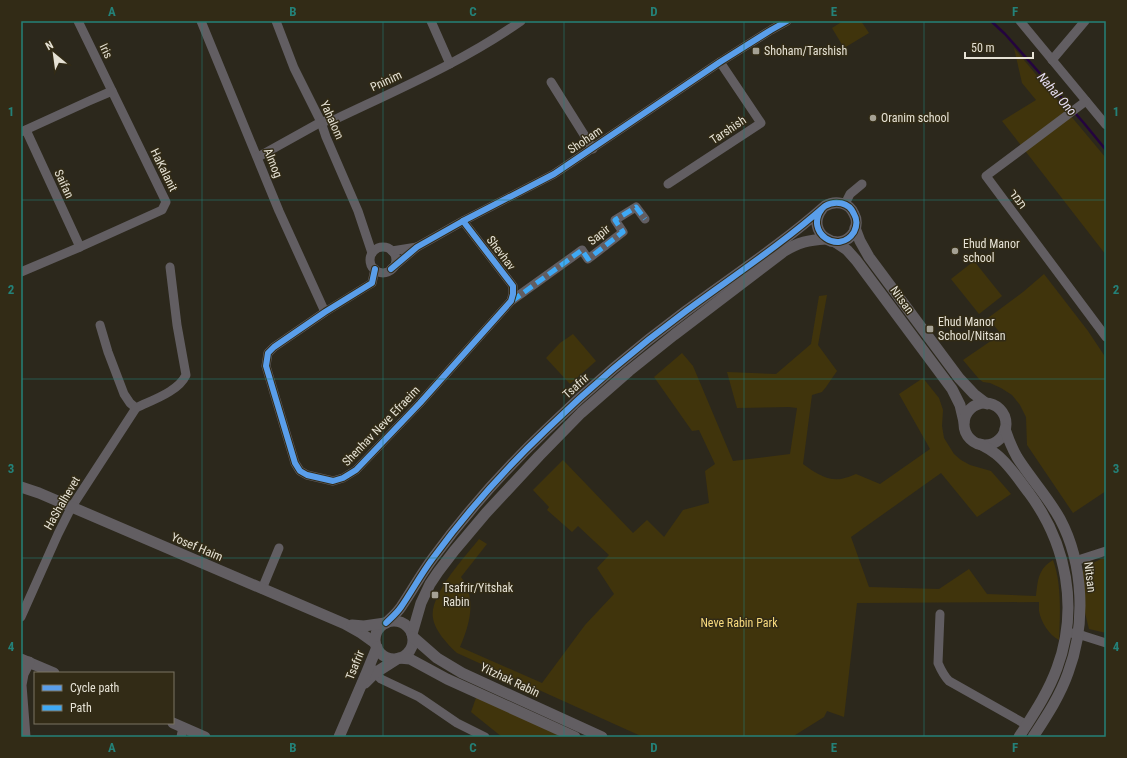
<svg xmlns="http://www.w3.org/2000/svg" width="1127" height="758" font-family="'Roboto Condensed',Heebo,sans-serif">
<rect width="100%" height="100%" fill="#2c281c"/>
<g fill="#40340c">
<polygon points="843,21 861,21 869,33 844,48 832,28"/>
<polygon points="1014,48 1106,158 1106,255 1002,121 1036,100 1022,83"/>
<polygon points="974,261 1002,296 979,314 951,279"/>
<polygon points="1044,274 1088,331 1106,358 1106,491 1073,513 1027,445 1026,417 1020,405 1012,395 1001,388 990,383 983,382 979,379 963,360 1001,334 988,318 1023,292"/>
<path d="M 827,295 L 818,345 L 837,371 L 826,387 L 822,392 L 812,395 L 803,464 C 814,472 826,481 841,479 C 846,478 851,476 856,474 L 880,484 L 930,449 L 899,394 L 923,378 L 939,398 L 943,410 L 942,426 L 944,438 L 954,454 L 961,460 L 970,465 L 991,471 L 1011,494 L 977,517 L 941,473 L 851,537 L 869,587 L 939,589 L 969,569 L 987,594 L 1036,596 C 1038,580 1038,569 1053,560 C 1062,584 1060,615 1059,640 C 1049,635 1041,622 1039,611 C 1039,608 1039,605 1039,602 L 857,603 L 844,717 L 827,711 L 824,717 L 792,737 L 643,737 L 457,653 C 451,648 447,643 442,637 C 438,631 434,625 433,618 C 429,595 465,557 479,539 L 487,544 L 461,577 C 477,599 470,623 460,647 L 542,683 L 585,625 L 614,594 L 597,568 L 609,555 L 578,526 L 572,532 L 547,510 L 549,507 L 533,490 L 563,460 L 633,533 L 647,520 L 664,537 L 683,510 L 709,503 L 705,471 L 715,464 L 699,430 L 692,431 L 654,377 L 682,353 L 693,366 L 733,461 L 790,454 L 797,408 L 789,407 L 737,408 L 727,372 L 776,374 L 811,344 L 819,296 Z"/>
<polygon points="573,334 596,361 570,384 546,358 560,343"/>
<polygon points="1106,558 1106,633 1089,629 1081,597 1082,572 1087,566 1101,559"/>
<polygon points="477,695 565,737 502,737 471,712"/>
</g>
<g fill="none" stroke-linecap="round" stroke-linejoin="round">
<polyline stroke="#24043f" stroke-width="2.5" points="991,21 1005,34 1083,122 1106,150"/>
<g stroke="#625e62" stroke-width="9">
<polyline points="78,21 112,91"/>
<polyline points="201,21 279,211 325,312"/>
<polyline points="276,21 294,68 321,122 326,137 358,211 372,253"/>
<polyline points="431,21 450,64"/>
<polyline points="1020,21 1106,125"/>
<polyline points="1052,60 1085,21"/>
<polyline points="551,82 593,149"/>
<polyline points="1086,101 986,176 1106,337"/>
<polyline points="26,130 80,247"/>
<polyline points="21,132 89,101 112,91 166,202 162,210 80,247 21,272"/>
<path d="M 258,157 L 321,122 L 336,119 C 399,89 464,61 521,21"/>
<polyline points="668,184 761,123 720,62"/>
<polyline points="845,204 850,194 862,184"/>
<circle cx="383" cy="260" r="13"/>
<polyline points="392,251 417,247"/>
<polyline points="375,269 372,283 325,312 274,347 268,353 266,366 295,463 300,471 307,475 333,481 343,478 356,470 420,403 511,301 513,294 513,286 463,221"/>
<polyline points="391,269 417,247 463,221 554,174 720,62 771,30 787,21"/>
<polyline points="511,301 582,250 588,259 623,232 615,220 636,207 645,219"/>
<path d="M 100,325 L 108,352 L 124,394 L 130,403 L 136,408 C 152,400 178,392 186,375 L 177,325 L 170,267"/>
<polyline points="1075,561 1106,551"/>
<polyline points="262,589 279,548"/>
<path d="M 940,614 L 938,663 C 941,670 944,676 949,681 L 1027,725"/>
<polyline points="21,617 58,534 71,508 136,408"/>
<polyline points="1067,632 1084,636 1106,643"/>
<polyline points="371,667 377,675 381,679 419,697 457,723 485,737"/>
<polyline points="181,737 183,727"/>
</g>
<g stroke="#625e62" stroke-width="11">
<polyline points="855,228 860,241 869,257 959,378 974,394 987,404"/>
<polyline points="835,242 847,250 856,260 952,389 960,405 964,422"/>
<circle cx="985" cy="424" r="21"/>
<path d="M 1005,429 C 1008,438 1012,448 1017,457 C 1030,478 1048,497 1060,519 C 1084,564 1086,626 1068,673 C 1060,696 1046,717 1033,737"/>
<path d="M 980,444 C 986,447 991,450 996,454 C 1009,464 1019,480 1029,493 C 1067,544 1079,609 1057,668 C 1048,693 1033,715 1019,737"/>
<polyline points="21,487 39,493 345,624 361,633 375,643"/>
<circle cx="394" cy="640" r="19"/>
<path d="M 386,623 C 391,618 397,613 401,607 C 412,591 421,574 433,558 C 466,513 505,469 546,430 C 590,387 636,348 686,311 C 732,277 782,244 825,206 C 835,200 849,202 854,214 C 857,219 857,226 854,232 C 839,256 804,232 822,209"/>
<polyline points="352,625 364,626 385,623"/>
<path d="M 412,634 L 421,603 L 430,584 L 438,572 L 454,551 L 486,513 L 539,456 L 581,413 L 629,371 L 674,335 L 783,252 C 798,242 809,240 826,239"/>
<polyline points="413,637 437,658 462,673 602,737"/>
<polyline points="399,658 410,659 447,679 575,737"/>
<polyline points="21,659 54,673"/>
<polyline points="365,683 375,673 397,659"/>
<polyline points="173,723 205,737"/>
<polyline points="25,737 21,685 23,674 29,662"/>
<polyline points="339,737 366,674 377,647"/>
</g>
<polyline stroke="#3fa9f5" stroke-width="5" stroke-dasharray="10 5" stroke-linecap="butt" points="512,301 582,250 588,259 623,232 615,220 636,207 645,219"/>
<g stroke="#322b16" stroke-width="8">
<g id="cycleway">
<polyline points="375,269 372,283 325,312 274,347 268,353 266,366 295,463 300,471 307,475 333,481 343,478 356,470 420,403 511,301 513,294 513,286 463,221"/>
<polyline points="391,269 417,247 463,221 554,174 720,62 771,30 787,21"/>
<path d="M 386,623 C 391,618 397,613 401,607 C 412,591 421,574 433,558 C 466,513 505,469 546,430 C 590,387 636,348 686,311 C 732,277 782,244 825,206 C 835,200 849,202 854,214 C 857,219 857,226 854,232 C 839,256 804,232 822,209"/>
</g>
</g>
<use href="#cycleway" stroke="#5a9eea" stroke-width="6"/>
</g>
<path fill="none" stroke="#248178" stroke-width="1" stroke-opacity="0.55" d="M 202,21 L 202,737M 383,21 L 383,737M 564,21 L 564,737M 744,21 L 744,737M 924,21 L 924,737M 21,200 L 1106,200M 21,379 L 1106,379M 21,558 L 1106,558"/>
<g fill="#a5a194" stroke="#322b16" stroke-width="1.5">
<rect x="752" y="47" width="8" height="8" rx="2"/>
<circle cx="873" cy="118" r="4"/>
<circle cx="955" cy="251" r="4"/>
<rect x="926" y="325" width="8" height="8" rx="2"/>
<rect x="431" y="591" width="8" height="8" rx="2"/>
</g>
<g text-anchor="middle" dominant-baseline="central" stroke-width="3" stroke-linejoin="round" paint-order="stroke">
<g font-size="12" fill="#e6e2d5" stroke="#322b16">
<text transform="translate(106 51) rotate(64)">Iris</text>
<text transform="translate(386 81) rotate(-25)">Pninim</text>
<text transform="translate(332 120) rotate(66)">Yahalom</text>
<text transform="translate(728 130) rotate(-34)">Tarshish</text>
<text transform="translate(585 140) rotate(-34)">Shoham</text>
<text transform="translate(273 163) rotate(68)">Almog</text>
<text transform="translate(164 170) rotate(64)">HaKalanit</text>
<text transform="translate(64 184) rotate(65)">Saifan</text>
<text transform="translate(1018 199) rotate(53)">תמר</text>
<text transform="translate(599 235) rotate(-39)">Sapir</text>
<text transform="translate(501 253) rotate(53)">Shevhav</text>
<text transform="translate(902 300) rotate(54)">Nitsan</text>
<text transform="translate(576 386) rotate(-42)">Tsafrir</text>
<text transform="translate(381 426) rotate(-46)">Shenhav Neve Efraeim</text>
<text transform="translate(62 503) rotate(-60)">HaShalhevet</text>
<text transform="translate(197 547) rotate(23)">Yosef Haim</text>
<text transform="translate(1090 577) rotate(83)">Nitsan</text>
<text transform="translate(355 665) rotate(-68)">Tsafrir</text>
<text transform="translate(510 680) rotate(25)">Yitzhak Rabin</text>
</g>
<g font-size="12" fill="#e6e2d5" stroke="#322b16" text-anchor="start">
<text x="764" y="51">Shoham/Tarshish</text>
<text x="881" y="118">Oranim school</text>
<text x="963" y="244">Ehud Manor<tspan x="963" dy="14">school</tspan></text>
<text x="938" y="322">Ehud Manor<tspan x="938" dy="14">School/Nitsan</tspan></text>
<text x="443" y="588">Tsafrir/Yitshak<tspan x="443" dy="14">Rabin</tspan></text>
</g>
<g font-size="12" fill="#f8da7e" stroke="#322b16">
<text x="739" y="623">Neve Rabin Park</text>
</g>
<g font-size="13" font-style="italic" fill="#e6def3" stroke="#322b16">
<text transform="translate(1057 94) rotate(49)">Nahal Ono</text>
</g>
</g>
<rect width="1127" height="758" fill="none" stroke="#322b16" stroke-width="44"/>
<rect x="34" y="672" width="140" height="52" fill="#322b16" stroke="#7a7462"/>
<rect x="42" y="685" width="20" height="6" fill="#5a9eea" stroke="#7a7462"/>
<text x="70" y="692" font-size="12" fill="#e6e2d5">Cycle path</text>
<rect x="42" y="705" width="20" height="6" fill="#3fa9f5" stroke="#7a7462"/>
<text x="70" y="712" font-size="12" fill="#e6e2d5">Path</text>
<g transform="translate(54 54) rotate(331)" stroke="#322b16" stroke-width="3" paint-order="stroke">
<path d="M0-3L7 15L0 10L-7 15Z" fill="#e6e2d5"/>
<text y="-6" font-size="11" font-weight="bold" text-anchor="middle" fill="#e6e2d5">N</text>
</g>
<path d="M965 52v6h68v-6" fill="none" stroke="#e6e2d5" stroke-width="2"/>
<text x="971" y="52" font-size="12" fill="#e6e2d5" stroke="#322b16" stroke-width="3" paint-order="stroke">50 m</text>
<rect x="22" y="22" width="1083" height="714" fill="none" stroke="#248178" stroke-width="1.5"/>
<g font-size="13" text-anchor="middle" font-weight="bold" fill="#248178">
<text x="112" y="16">A</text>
<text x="293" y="16">B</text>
<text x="473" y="16">C</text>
<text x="654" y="16">D</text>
<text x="834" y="16">E</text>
<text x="1015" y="16">F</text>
<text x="11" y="116">1</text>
<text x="1116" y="116">1</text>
<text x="11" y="294">2</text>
<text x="1116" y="294">2</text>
<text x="11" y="473">3</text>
<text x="1116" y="473">3</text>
<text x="11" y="651">4</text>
<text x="1116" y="651">4</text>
<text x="112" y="752">A</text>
<text x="293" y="752">B</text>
<text x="473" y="752">C</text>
<text x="654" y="752">D</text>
<text x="834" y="752">E</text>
<text x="1015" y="752">F</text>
</g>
</svg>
